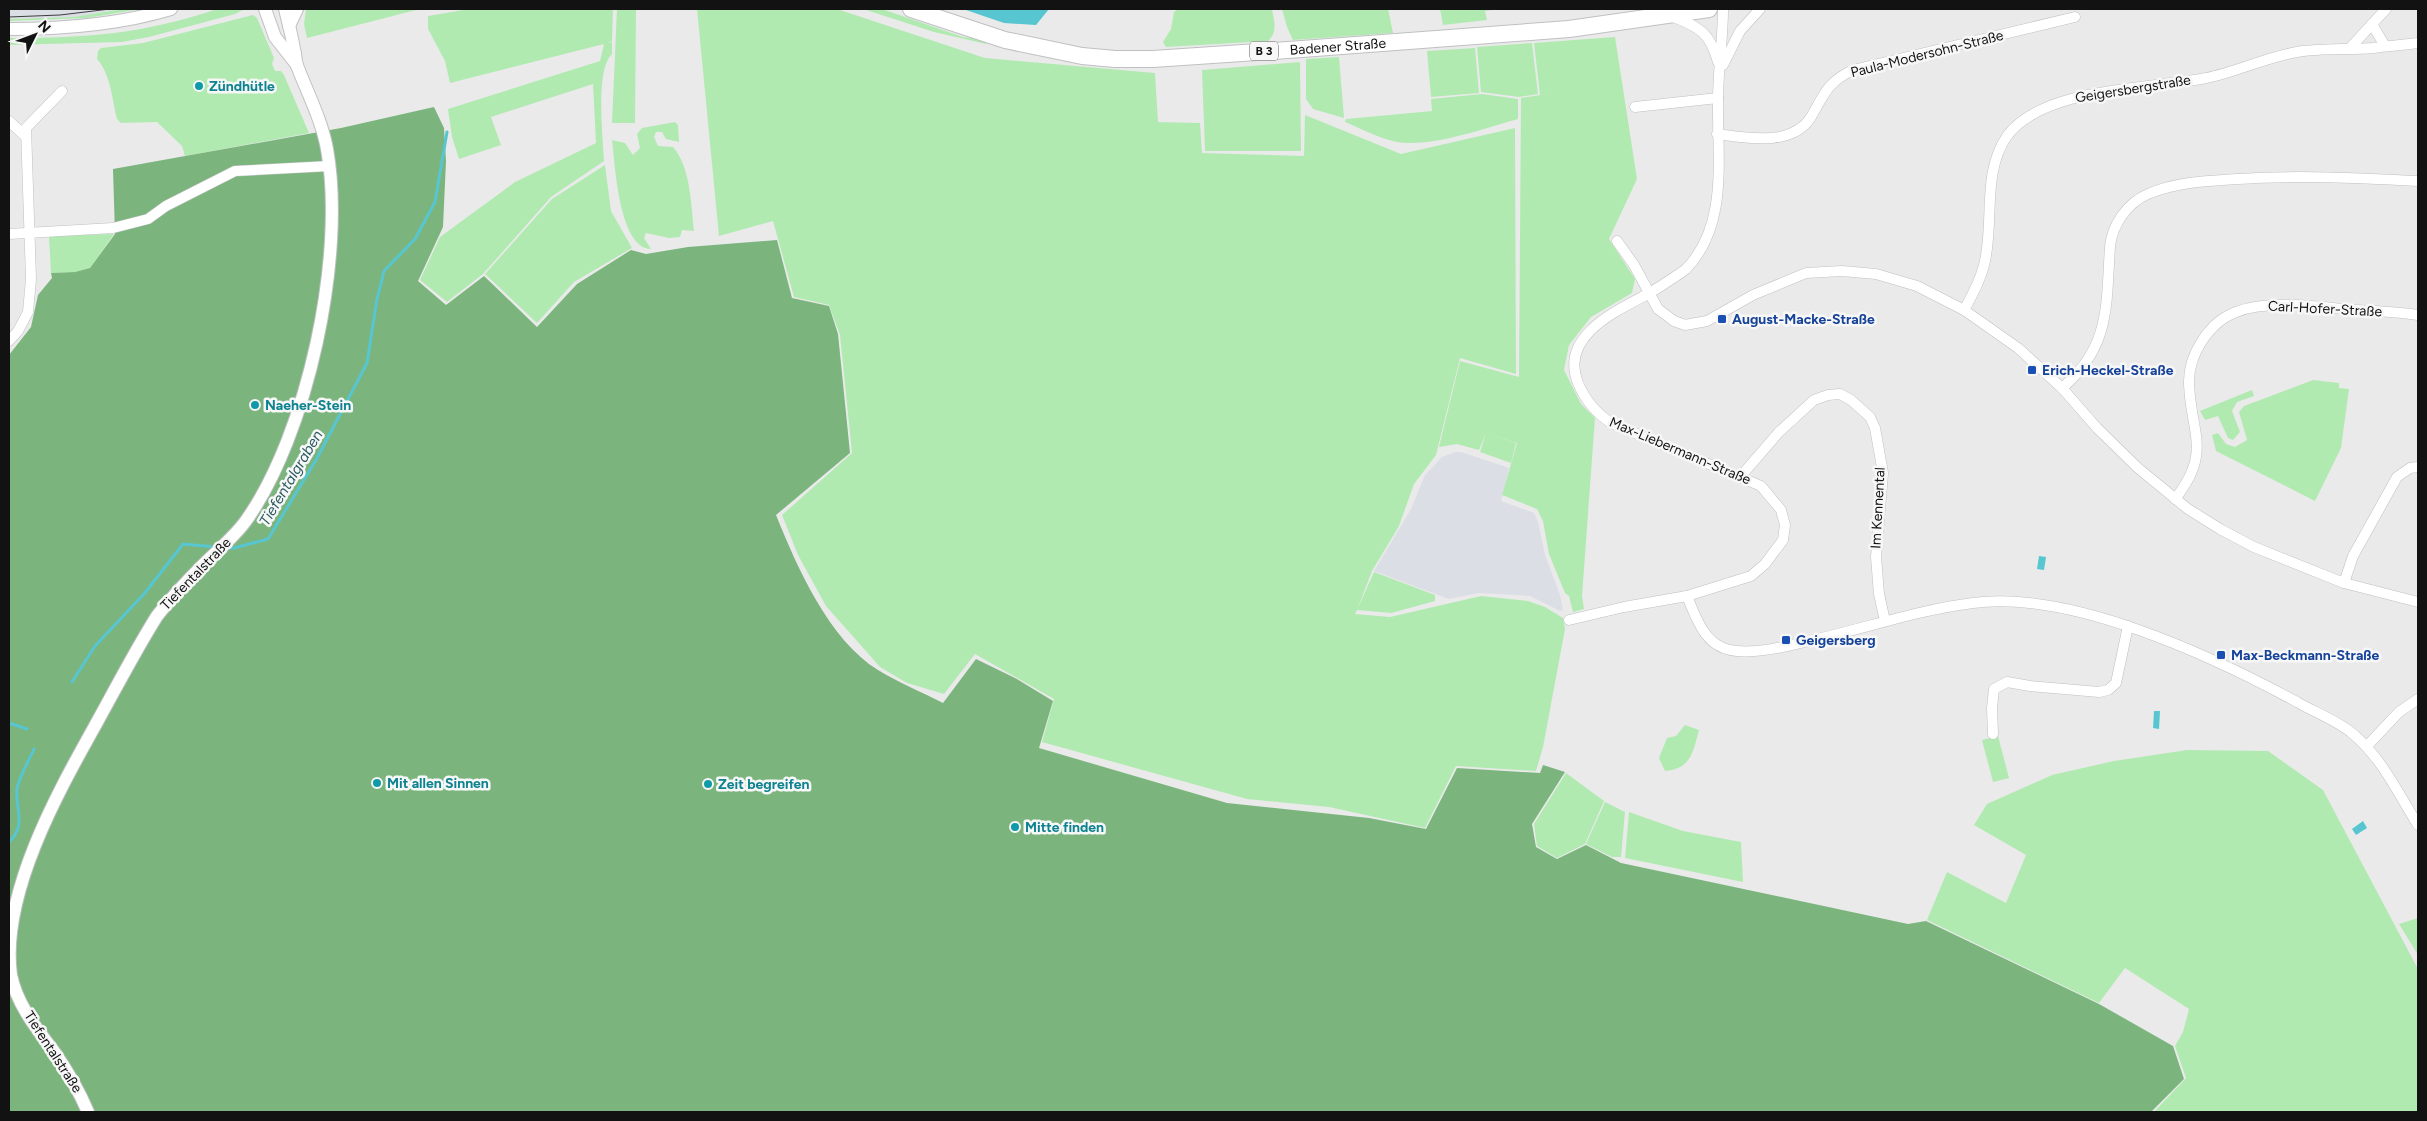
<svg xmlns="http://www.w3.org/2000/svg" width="2427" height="1121" font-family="Figtree,sans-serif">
<rect width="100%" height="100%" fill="#eaeaeb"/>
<g fill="#dcdee6">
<polygon points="9,9 123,9 73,17 9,19"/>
<polygon points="1455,452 1461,452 1509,468 1501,501 1534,513 1538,522 1545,555 1560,595 1563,610 1560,611 1530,596 1479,593 1449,599 1374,571 1411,509 1425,475 1442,457"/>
</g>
<g fill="#b1eab1">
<polygon points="123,9 141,9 87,18 9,21 9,19 73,17"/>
<path d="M 217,9 L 245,9 L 235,14 L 149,37 L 122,42 L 9,45 L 9,38 C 87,38 143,34 217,9 Z"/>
<polygon points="306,9 420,9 307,38 304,24"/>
<path d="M 469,9 L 613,9 L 612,41 L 608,43 L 612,42 L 612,54 C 595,70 603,137 604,161 L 551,197 L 483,274 L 447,302 L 420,280 L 440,237 L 515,182 L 596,143 L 593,84 L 491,117 L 501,145 L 459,159 L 452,137 L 448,109 L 600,61 L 604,44 L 450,83 L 445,61 L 428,29 L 428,16 Z"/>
<polygon points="617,9 636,9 635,123 612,123"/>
<polygon points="697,9 837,9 985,58 1155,73 1158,122 1200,123 1202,153 1304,156 1305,115 1401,154 1515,128 1516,374 1460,358 1436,455 1414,484 1399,526 1372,571 1357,610 1374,572 1435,595 1435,601 1391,613 1357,610 1355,614 1390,617 1481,596 1528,601 1545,607 1563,618 1565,629 1543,747 1536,771 1456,766 1425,828 1329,807 1247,799 1042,742 1054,699 975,654 944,694 907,683 880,667 826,606 798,555 782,515 852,453 840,335 829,305 794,297 773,221 719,236"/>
<polygon points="863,9 882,9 963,37 986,40 986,44 934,32"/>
<path d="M 1178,9 L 1272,9 C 1274,21 1278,32 1268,41 L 1166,47 L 1163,42 L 1171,29 L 1174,12 Z"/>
<polygon points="1282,9 1388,9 1393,33 1293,40 1287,27"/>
<polygon points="1440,9 1499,9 1485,11 1487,20 1443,25"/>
<path d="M 253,15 L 257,18 L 274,58 L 272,64 L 275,71 L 281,71 L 284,75 L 309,133 L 185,156 L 182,146 L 157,122 L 121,123 L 117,119 C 112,99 111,75 97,59 L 98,51 L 101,48 L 143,43 Z"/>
<polygon points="1615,37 1637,179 1609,239 1635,279 1632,293 1591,317 1569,345 1564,370 1581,404 1595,418 1582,596 1584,609 1573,612 1569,596 1565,593 1549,554 1543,521 1537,509 1502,495 1517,443 1488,434 1516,443 1511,463 1480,452 1486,433 1479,450 1457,444 1439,447 1460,361 1519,377 1521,98 1567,91 1540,95 1534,43"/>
<polygon points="1532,43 1538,94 1519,97 1481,92 1477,47"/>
<polygon points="1475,48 1479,93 1431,97 1427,51"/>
<polygon points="1339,57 1344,118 1313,109 1306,99 1306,59"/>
<polygon points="1300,62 1301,151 1205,151 1202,70"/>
<path d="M 1482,94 L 1518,99 L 1518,119 C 1485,128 1442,144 1408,143 C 1387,143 1365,130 1345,122 L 1346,119 L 1432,111 L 1431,99 Z"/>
<path d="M 675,122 L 678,125 L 679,142 L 666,139 L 662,132 L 656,132 L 654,137 L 658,146 L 673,147 C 691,168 691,205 694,231 L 682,230 L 680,237 L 669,238 L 646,233 L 644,238 L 651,249 C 619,249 615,164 612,140 L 625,143 L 633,155 L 640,148 L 637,134 L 642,128 Z"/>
<polygon points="605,165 611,211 632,248 574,282 537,323 485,274 552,199"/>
<polygon points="114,234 90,268 75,272 51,273 49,236"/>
<polygon points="2313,380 2339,383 2339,388 2349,389 2341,448 2315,501 2216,451 2212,435 2218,433 2226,444 2235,447 2247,440 2239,412 2244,406"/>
<polygon points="2252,390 2254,396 2237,402 2232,411 2240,432 2233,440 2228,438 2218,416 2205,420 2200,411"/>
<path d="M 1685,725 L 1699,730 C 1693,752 1691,769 1665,771 L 1659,758 L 1667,738 L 1676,736 Z"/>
<polygon points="1998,736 2009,778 1993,782 1982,740"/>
<polygon points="2187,750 2268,751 2323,790 2418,969 2418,1112 2154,1112 2186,1078 2175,1046 2183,1032 2189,1009 2125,968 2099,1003 1927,920 1947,872 2006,903 2026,855 1974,825 1987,804 2052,775 2114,761"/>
<polygon points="1566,773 1604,801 1585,844 1557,858 1537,846 1534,824"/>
<polygon points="1605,802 1625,812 1621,857 1612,857 1586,844"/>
<polygon points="1629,812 1683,831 1741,842 1743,882 1625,858"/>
<polygon points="2418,918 2418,955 2399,924"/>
</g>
<path fill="#7bb57d" d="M 434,107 L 444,128 L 446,161 L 443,227 L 418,281 L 446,305 L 484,276 L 537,327 L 577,284 L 631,250 L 646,254 L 688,247 L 777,240 L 792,298 L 829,306 L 838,334 L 850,453 L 776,515 C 797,567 829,640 878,670 C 899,683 922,692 943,703 L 976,659 L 1015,678 L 1053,701 L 1039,748 L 1227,803 L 1369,818 L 1426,829 L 1457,768 L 1540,773 L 1543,765 L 1565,772 L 1532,824 L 1536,847 L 1557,859 L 1586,845 L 1621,863 L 1908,924 L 1926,921 L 2099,1004 L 2173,1046 L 2184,1079 L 2151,1112 L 9,1112 L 9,355 L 31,327 L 38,295 L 52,278 L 51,273 L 75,272 L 90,268 L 115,234 L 113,169 L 341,128 Z"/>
<g fill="#57c6d1">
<polygon points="963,9 1049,9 1036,25 1004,23"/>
<polygon points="2039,556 2046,557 2044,570 2037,569"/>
<polygon points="2154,711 2160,711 2159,729 2153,728"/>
<polygon points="2363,821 2367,828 2356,835 2352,829"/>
</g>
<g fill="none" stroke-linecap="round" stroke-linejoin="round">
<g stroke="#57c6d1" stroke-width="3">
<polyline points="228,548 234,548 268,539 316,460 367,363 377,299 384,271 415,239 435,202 447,132"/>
<polyline points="72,682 95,646 144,594 183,544 216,547"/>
<polyline points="9,723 27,729"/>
<path d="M 9,842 C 27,826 15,808 17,789 C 19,776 29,761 34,749"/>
</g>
<g stroke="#bfc0c1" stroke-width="11">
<g id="minor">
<path d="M 1671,16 C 1699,27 1710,32 1718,62"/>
<polyline points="2372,24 2385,46"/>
<polyline points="2350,48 2386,9"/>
<polyline points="1723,65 1740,31 1760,9"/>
<polyline points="1635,107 1718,98"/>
<polyline points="9,121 24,135"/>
<path d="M 1717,134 C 1747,138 1792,147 1811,117 C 1824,95 1827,82 1853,70 L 2075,17"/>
<polyline points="9,234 113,228 148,219 166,206 235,171 330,166"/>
<polyline points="1617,241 1634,265 1658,309 1674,321 1685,325 1707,321 1753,295 1806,273 1842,271 1876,274 1917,286 1964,310 2018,348 2062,388 2097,428 2138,468 2188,509 2220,529 2254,547 2344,583 2418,602"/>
<path d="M 1964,310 C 1972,296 1980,281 1984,265 C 1995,224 1981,174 2007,136 C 2043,87 2150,89 2206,78 C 2237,72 2266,57 2297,52 C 2322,48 2348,50 2373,48 C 2388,46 2403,45 2418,43"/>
<polyline points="9,341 18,331 28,312 31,279 26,128 62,91"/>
<path d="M 2062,388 C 2111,347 2106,304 2110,247 C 2112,225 2127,203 2148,194 C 2176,182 2207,181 2237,179 C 2297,175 2358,178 2418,181"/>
<polyline points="1741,476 1779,432 1814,400 1828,395 1840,394 1851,400 1870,417 1875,428 1883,473 1876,557 1879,594 1885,621"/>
<path d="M 2175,499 C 2212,452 2191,434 2189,384 C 2188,355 2209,322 2236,312 C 2269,299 2319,307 2354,310 C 2375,311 2397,312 2418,315"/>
<polyline points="2344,583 2353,556 2397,477 2410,468 2418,467"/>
<path d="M 1687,596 C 1697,621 1706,649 1737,651 C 1759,653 1783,647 1804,642 C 1861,630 1916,610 1973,603 C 2071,590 2212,656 2297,702 C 2314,712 2336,720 2352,733 C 2382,758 2398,793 2418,825"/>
<path d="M 1569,620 L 1624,607 L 1687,596 L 1751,576 L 1765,564 L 1783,540 L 1785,525 L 1781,510 L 1761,486 L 1611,423 C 1596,413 1585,400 1578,383 C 1559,336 1616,311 1648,294 C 1661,286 1674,278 1686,269 C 1729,225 1717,157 1718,101 C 1718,70 1723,39 1723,9"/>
<polyline points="1993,734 1992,708 1994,689 2007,682 2030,686 2099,692 2108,690 2116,683 2128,626"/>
<polyline points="2367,746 2399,712 2418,699"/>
</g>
</g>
<g stroke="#bfc0c1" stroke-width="14">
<g id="tertiary">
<polyline points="265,9 275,37 297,65"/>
<polyline points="289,26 297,9"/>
<path d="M 9,29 C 64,29 118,25 171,9"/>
<path d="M 88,1112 C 79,1091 68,1072 55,1053 C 37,1029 17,1005 11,975 C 0,895 58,792 96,724 C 116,688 135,651 157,616 C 171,598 187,581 203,565 C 217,551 233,538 245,522 C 308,435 346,254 327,149 C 322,121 308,94 298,68 C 295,62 296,55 294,49 C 292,36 288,22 285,9"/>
</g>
</g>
<g stroke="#bfc0c1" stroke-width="18">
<g id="primary">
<path id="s1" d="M 911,9 L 1005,40 L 1082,56 L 1115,59 L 1153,59 L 1302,49 L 1569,29 L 1709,9"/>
</g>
</g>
<use href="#minor" stroke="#fff" stroke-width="10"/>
<use href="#tertiary" stroke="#fff" stroke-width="12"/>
<use href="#primary" stroke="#fff" stroke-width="16"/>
<polyline stroke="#3d3d3d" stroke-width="1" points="9,17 60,15 110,9"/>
</g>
<g fill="#0f9aa8" stroke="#f7f7f8" stroke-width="2">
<circle cx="199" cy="86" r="5"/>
<circle cx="255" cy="405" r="5"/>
<circle cx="377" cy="783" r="5"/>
<circle cx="708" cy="784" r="5"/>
<circle cx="1015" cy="827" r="5"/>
</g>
<g fill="#1a4fb4" stroke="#f7f7f8" stroke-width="2">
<rect x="1717" y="314" width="10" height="10" rx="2.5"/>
<rect x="2027" y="365" width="10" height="10" rx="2.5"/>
<rect x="1781" y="635" width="10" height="10" rx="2.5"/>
<rect x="2216" y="650" width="10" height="10" rx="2.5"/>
</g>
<g text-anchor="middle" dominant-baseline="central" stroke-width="5" stroke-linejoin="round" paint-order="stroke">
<rect fill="#f7f7f8" stroke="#575757" stroke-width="1" x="1250" y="41.5" width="28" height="19" rx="4"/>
<g font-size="12" font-weight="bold" fill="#121212">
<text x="1264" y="51">B 3</text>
</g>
<g font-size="14" fill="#121212" stroke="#f7f7f8">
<text stroke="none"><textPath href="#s1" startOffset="434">Badener Straße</textPath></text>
<text transform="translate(1927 54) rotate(-14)">Paula-Modersohn-Straße</text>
<text transform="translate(2133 89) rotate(-9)">Geigersbergstraße</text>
<text transform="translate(2325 309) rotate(3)">Carl-Hofer-Straße</text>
<text transform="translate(1680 451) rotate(23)">Max-Liebermann-Straße</text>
<text transform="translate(1878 508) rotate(-87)">Im Kennental</text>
<text transform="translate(196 574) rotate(-46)">Tiefentalstraße</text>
<text transform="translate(53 1052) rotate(57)">Tiefentalstraße</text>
</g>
<g font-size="14" font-weight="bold" fill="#0d838f" stroke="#f7f7f8" text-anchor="start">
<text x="209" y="86">Zündhütle</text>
<text x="265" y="405">Naeher-Stein</text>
<text x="387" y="783">Mit allen Sinnen</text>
<text x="718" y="784">Zeit begreifen</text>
<text x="1025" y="827">Mitte finden</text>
</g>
<g font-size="14" font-weight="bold" fill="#164399" stroke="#f7f7f8" text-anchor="start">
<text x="1732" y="319">August-Macke-Straße</text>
<text x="2042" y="370">Erich-Heckel-Straße</text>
<text x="1796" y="640">Geigersberg</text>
<text x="2231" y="655">Max-Beckmann-Straße</text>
</g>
<g font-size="15" font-style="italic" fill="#2b5b5f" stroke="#f7f7f8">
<text transform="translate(291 478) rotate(-59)">Tiefentalgraben</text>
</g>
</g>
<rect width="2427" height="1121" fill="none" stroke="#121212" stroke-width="20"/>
<g transform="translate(35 35) rotate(48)" stroke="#f7f7f8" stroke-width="4" paint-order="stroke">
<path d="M0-4L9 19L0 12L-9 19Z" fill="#121212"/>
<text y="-8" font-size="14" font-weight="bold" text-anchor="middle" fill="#121212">N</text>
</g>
</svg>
